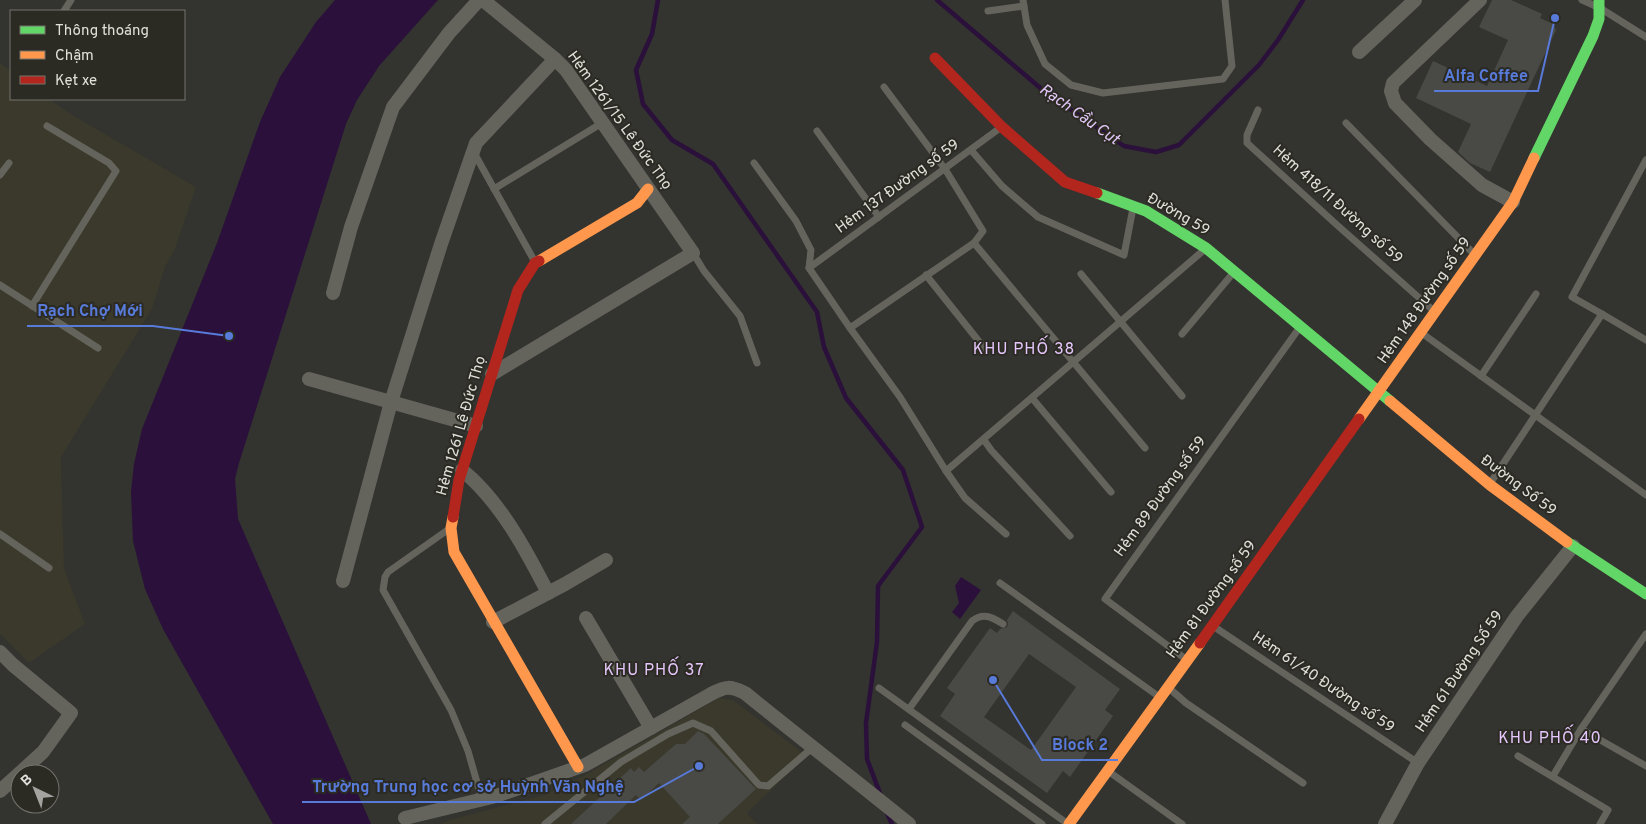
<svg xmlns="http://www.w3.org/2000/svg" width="1646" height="824" font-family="Overpass,sans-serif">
<rect width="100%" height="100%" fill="#33332f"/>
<g fill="#3a392c">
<polygon points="0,63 11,71 11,99 49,99 69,113 196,187 175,249 165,267 152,309 61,457 64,568 85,624 29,663 0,634"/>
<polygon points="719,698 733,700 807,756 747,813 757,824 441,824 449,820 544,795 585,775"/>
</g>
<g fill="#2a103a">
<polygon points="335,0 438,0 379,66 357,100 346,124 239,463 235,479 238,519 371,824 273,824 163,629 145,589 133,541 131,492 134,464 142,429 217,243 260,122 280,77 316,22"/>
<polygon points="961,577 981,590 960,619 952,612 959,603 955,586"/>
</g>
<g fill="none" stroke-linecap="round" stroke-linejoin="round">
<g stroke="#2a103a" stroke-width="4.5">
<polyline points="658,0 652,34 636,70 643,104 672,140 713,164 817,312 824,347 846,398 903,470 922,527 878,586 877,642 866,723 867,759 881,796"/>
<polyline points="937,0 1045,92 1124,146 1156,152 1179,145 1259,65 1278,40 1303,0"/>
<polyline points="887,813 892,824"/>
</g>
</g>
<g fill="#494946" fill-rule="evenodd">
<polygon points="1492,0 1511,0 1542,14 1540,18 1553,24 1556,30 1490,172 1470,163 1458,152 1471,124 1416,98 1433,61 1487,86 1508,40 1479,27"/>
<path d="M 1013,611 L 1120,689 L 1105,710 L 1113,716 L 1070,777 L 1063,771 L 1047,793 L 940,716 L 955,694 L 947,688 L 962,667 L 990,628 L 997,633 L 1000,629 L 1007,627 L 1008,624 L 1007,620 ZM 1029,654 L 1076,687 L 1031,750 L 984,717 Z"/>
<polygon points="698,731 704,734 756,789 718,824 682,824 690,817 659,783 641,800 636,795 606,824 571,824 631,768 634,772 639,767 644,772 676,744 685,744"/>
</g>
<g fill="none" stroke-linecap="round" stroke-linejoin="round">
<g stroke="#65645c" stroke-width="7">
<polyline points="1023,0 1027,25 1045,64 1071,85 1103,93 1223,79 1232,66 1225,0"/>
<polyline points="1582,0 1600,8 1646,37"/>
<polyline points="64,11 71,0"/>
<polyline points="988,11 1024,6"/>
<polyline points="1258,110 1247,135 1247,143 1337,225 1434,311"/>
<polyline points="1346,123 1473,253"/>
<polyline points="817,131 879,217"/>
<polyline points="971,150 1002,186 1038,217 1124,255 1133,208"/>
<polyline points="473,151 535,262"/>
<polyline points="754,163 796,221 811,250 809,268 850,328 974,243 983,231 945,169 884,87"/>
<polyline points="0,175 9,163"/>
<polyline points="494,189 602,123"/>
<polyline points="974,243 1145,448"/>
<polyline points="693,253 704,271 740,316 757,363"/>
<polyline points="809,268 1000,128"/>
<polyline points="1081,274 1182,396"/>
<polyline points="926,275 985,349"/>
<polyline points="0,285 98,348"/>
<polyline points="32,306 116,171 109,163 47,126"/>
<polyline points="1602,314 1646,340"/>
<polyline points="850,328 900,397 946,471 965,498 1006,534"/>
<polyline points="1182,334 1234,272"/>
<polyline points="1423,334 1646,495"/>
<polyline points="1481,376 1536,294"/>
<polyline points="1032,398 1111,492"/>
<polyline points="984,440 991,450 1070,536"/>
<polyline points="946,471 1204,250"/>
<polyline points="1491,482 1602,314 1572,297 1646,160"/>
<polyline points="449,529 388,572 385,577 383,590 451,710 468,751 482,800"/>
<polyline points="0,534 49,568"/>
<polyline points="1000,583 1158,696"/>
<polyline points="1213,626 1418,763"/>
<polyline points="1187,660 1105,599 1300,327"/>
<polyline points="879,688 1068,824"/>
<polyline points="1170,689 1186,703 1303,783"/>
<path d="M 909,709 L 972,621 C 983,612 992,617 1003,624"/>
<polyline points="905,725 1042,824"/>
<polyline points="1581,729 1646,766"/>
<polyline points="1518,756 1608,810 1600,824"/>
<polyline points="1108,771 1182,824"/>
<polyline points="1553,776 1581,729 1646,634"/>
<polyline points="545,824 621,762 668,734 693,723 711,731 759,785 768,786 812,748"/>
</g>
<g stroke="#65645c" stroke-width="14">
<polyline points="483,0 555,59 566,70 693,253 492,374"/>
<polyline points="1480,0 1393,83 1391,91 1395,103 1430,139 1482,185 1513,202"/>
<polyline points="1359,52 1415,0"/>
<polyline points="333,293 351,227 393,107 449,33 479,0"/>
<polyline points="309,379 476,426"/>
<path d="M 462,470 C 500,501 526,550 548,593"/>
<polyline points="343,581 391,402 441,244 476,143 555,59"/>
<polyline points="586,618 651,728"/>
<polyline points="493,622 565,584 606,560"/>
<polyline points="0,652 13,665 71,713 43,752 0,791"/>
<path d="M 405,818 L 496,796 L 585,765 L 711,694 C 726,686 730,686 745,693 C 799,737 855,780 909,824"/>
<polyline points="1385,824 1418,763 1517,616 1573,546"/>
</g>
<g stroke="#63d668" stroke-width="11">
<polyline points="1534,158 1593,36 1599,19 1599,0"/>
<polyline points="1097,193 1146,211 1206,248 1390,401"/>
<polyline points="1567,542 1646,594"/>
</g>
<g stroke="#ff974d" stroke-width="11">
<polyline points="539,261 637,203 648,189"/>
<polyline points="1390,401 1490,485 1567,542"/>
<polyline points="1359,419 1513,202 1534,158"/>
<polyline points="453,517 451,528 454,552 578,767"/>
<polyline points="1069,824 1200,643"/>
</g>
<g stroke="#b3261e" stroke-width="11">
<polyline points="935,58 1002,127 1065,182 1097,193"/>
<polyline points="453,517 459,480 518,290 535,263 539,261"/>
<polyline points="1200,643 1359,419"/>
</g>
</g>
<g text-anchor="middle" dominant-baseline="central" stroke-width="4" stroke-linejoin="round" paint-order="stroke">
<g font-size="15" fill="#e1e0db" stroke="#2b2a23">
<text transform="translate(619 121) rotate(54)">Hẻm 1261/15 Lê Đức Thọ</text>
<text transform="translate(898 187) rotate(-36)">Hẻm 137 Đường số 59</text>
<text transform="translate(1337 205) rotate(42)">Hẻm 418/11 Đường số 59</text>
<text transform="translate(1178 215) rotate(30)">Đường 59</text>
<text transform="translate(1425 301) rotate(-55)">Hẻm 148 Đường số 59</text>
<text transform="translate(462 426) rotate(-74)">Hẻm 1261 Lê Đức Thọ</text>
<text transform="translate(1518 486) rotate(37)">Đường Số 59</text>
<text transform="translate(1161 497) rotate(-54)">Hẻm 89 Đường số 59</text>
<text transform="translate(1212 600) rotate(-54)">Hẻm 81 Đường số 59</text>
<text transform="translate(1460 672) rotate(-56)">Hẻm 61 Đường Số 59</text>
<text transform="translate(1323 683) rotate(34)">Hẻm 61/40 Đường số 59</text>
</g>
<g font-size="16" font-style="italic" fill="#e1c6f6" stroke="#2b2a23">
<text transform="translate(1079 115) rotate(35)">Rạch Cầu Cụt</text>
</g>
<g font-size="16" letter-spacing="1" fill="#e6c7fd" stroke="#2b2a23">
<text x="1024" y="350">KHU PHỐ 38</text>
<text x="654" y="671">KHU PHỐ 37</text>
<text x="1550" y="739">KHU PHỐ 40</text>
</g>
</g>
<path fill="none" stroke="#587ad9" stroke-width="2" d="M1555 18L1538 91H1434M229 336L153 326H27M993 680L1042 760H1118M699 766L634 802H302"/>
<g fill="#587ad9" stroke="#2b2a23" stroke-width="2">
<circle cx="1555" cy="18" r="5"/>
<circle cx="229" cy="336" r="5"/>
<circle cx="993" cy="680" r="5"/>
<circle cx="699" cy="766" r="5"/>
</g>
<g font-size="16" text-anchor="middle" font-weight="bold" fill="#587ad9" stroke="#2b2a23" stroke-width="4" stroke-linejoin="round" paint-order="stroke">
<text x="1486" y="81">Alfa Coffee</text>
<text x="90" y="316">Rạch Chợ Mới</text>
<text x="1080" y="750">Block 2</text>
<text x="468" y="792">Trường Trung học cơ sở Huỳnh Văn Nghệ</text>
</g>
<rect x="10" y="10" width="175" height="90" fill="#2b2a23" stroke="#74736d"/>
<rect x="20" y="26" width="25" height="8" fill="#63d668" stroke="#74736d"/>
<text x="55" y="35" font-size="15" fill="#e1e0db">Thông thoáng</text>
<rect x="20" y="51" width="25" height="8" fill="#ff974d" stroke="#74736d"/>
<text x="55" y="60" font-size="15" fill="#e1e0db">Chậm</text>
<rect x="20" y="76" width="25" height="8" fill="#b3261e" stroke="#74736d"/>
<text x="55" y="85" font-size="15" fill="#e1e0db">Kẹt xe</text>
<g transform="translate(35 789) rotate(317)"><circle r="24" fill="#2b2a23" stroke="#74736d"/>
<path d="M0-4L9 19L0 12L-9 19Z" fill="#a4a39f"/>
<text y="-8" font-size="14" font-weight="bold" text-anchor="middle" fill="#e1e0db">B</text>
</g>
</svg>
